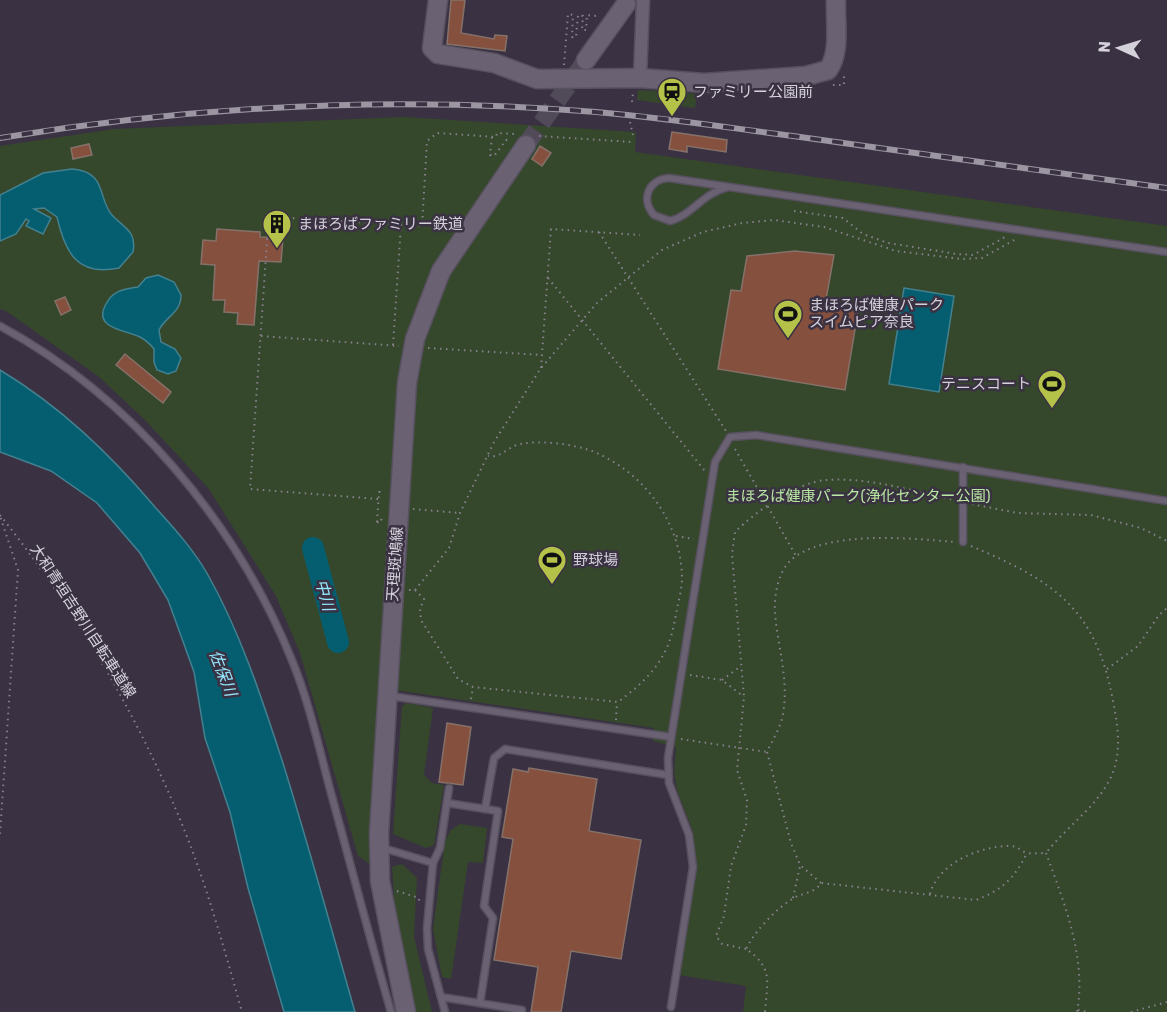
<svg xmlns="http://www.w3.org/2000/svg" width="1167" height="1012" font-family="Rubik,'Noto Sans JP',sans-serif">
<rect width="100%" height="100%" fill="#3a3242"/>
<g fill="#35482b">
<polygon points="638,90 697,94 695,108 637,100"/>
<polygon points="404,117 636,132 635,152 1167,226 1167,1012 743,1012 746,986 679,975 697,865 692,829 677,790 674,772 676,747 653,741 654,728 381,688 373,866 358,856 300,653 276,596 209,489 145,420 98,376 6,311 0,309 0,146 114,129"/>
<polygon points="407,703 433,708 424,775 432,783 444,785 434,845 426,848 393,834 402,706"/>
<polygon points="460,824 487,828 483,863 468,862 451,979 442,977 433,929 445,841 451,830"/>
<polygon points="402,864 417,878 414,937 432,1012 411,1012 388,895 394,895 392,867"/>
</g>
<g fill="#055e70" stroke="#438090" stroke-width="1.5">
<path d="M 72,169 C 108,172 97,198 112,215 C 124,228 137,231 133,252 L 119,268 C 77,277 65,252 57,217 L 44,208 L 34,209 L 51,218 L 43,234 L 26,226 L 29,221 L 26,219 L 16,234 L 0,241 L 0,195 L 43,173 Z"/>
<path d="M 158,275 L 174,282 L 181,295 C 181,313 166,316 159,330 L 161,342 L 175,349 L 181,358 L 176,371 L 168,374 L 157,370 L 154,362 L 154,349 C 150,344 146,340 140,337 C 126,330 92,329 106,304 C 113,290 125,289 138,287 L 146,278 Z"/>
<polygon points="904,288 954,296 939,392 889,384"/>
<path d="M 0,370 C 61,407 109,453 155,507 C 174,528 194,550 208,575 C 241,634 261,696 282,760 C 308,843 331,928 355,1012 L 284,1012 L 248,888 L 230,812 L 205,738 L 194,672 L 168,600 L 140,553 L 97,503 L 51,471 L 0,452 Z"/>
</g>
<g fill="none" stroke-linecap="round" stroke-linejoin="round">
<polyline stroke="#055e70" stroke-width="22" points="313,548 338,642"/>
</g>
<g fill="#85503e" stroke="#86716a" stroke-width="1.5">
<polygon points="451,0 465,0 461,33 494,39 495,35 507,36 505,51 447,44"/>
<polygon points="672,132 727,140 726,152 687,146 687,152 669,149"/>
<polygon points="89,144 92,155 73,159 71,148"/>
<polygon points="540,146 551,153 542,166 532,159"/>
<polygon points="217,229 260,232 260,237 283,238 281,262 259,261 254,325 237,324 238,313 224,312 225,300 213,300 215,265 201,264 203,240 216,241"/>
<polygon points="795,251 834,255 825,305 858,311 845,390 718,369 731,290 741,291 747,256"/>
<polygon points="65,297 71,310 61,315 55,301"/>
<polygon points="125,354 171,392 163,403 116,365"/>
<polygon points="447,723 471,727 463,785 439,782"/>
<polygon points="529,768 597,779 589,831 641,840 621,959 571,951 561,1012 531,1012 538,967 494,960 513,839 502,837 513,769 528,772"/>
</g>
<g fill="none" stroke-linecap="round" stroke-linejoin="round">
<polyline stroke="#514a59" stroke-width="18" stroke-dasharray="18 9" stroke-linecap="butt" points="526,145 586,60"/>
<g stroke="#57505e" stroke-width="9">
<g id="lane">
<path d="M 728,187 C 703,193 691,216 670,221 L 654,215 C 640,199 649,179 669,178 L 1167,252"/>
<path d="M 0,326 C 131,397 235,521 291,658 C 309,701 319,748 331,793 C 351,866 370,939 391,1012"/>
<polyline points="963,542 963,467"/>
<polyline points="390,696 671,737"/>
<polyline points="447,803 498,811 484,906 493,918 480,1003"/>
<polyline points="485,809 494,758 505,749 668,775"/>
<polyline points="383,848 433,863"/>
<polyline points="441,997 522,1010"/>
<polyline points="671,1007 693,867 689,835 669,783 668,758 715,462 730,437 756,435 1167,501"/>
<polyline points="445,1012 428,949 427,928 433,863 440,848 449,788"/>
</g>
</g>
<g stroke="#57505e" stroke-width="15">
<polyline id="street" points="640,78 643,0"/>
</g>
<g stroke="#57505e" stroke-width="21">
<g id="secondary">
<path d="M 438,0 L 432,48 L 438,54 L 494,63 L 537,79 L 640,78 L 704,83 L 806,76 L 828,70 C 841,52 835,22 836,0"/>
<polyline points="586,60 626,4"/>
<polyline points="406,1012 380,881 379,833 407,383 415,339 441,271 526,145"/>
</g>
</g>
<g stroke="#87818e" stroke-width="2" stroke-dasharray="1.5 4.5" stroke-linecap="butt">
<polyline points="564,65 568,14 573,15 572,37 576,37 578,15 583,16 582,30 586,30 587,15 597,16"/>
<polyline points="833,85 844,85 844,75"/>
<polyline points="632,102 633,93"/>
<polyline points="630,122 633,135"/>
<polyline points="539,136 632,142"/>
<polyline points="492,137 490,155 494,156 506,140 510,142"/>
<polyline points="794,211 843,218 863,234 888,243 957,254 973,255 1005,237"/>
<polyline points="599,232 726,431"/>
<polyline points="548,278 705,471"/>
<polyline points="261,336 399,346"/>
<polyline points="393,345 401,225"/>
<polyline points="428,348 542,355"/>
<polyline points="541,368 551,229 640,235"/>
<polyline points="735,449 796,556"/>
<polyline points="378,499 250,489 268,227 273,228 274,217 422,226 427,141 437,133 496,137 497,133 515,134"/>
<polyline points="972,504 1017,513 1091,515 1141,528 1167,541"/>
<polyline points="413,509 460,513"/>
<path d="M 0,515 C 78,613 144,725 189,842 C 210,897 226,955 242,1012"/>
<polyline points="377,522 380,523 382,518"/>
<polyline points="377,522 379,492 384,492"/>
<polyline points="676,536 694,539"/>
<path d="M 971,546 C 1054,581 1096,608 1113,701 C 1118,726 1122,753 1111,777 C 1096,808 1067,826 1046,853"/>
<polyline points="409,590 415,590 449,548 460,513 494,442 541,368 597,303 662,250 703,232 742,223 774,220 824,227 896,251 962,259 982,258 1016,239"/>
<path d="M 415,590 L 424,599 L 420,609 L 421,620 L 458,679 L 473,687 L 618,702 C 634,690 652,675 662,657 C 671,643 674,625 677,609 C 679,599 682,588 682,578 C 681,522 644,472 592,451 C 572,444 542,440 520,444 C 507,447 502,458 488,456"/>
<polyline points="1107,669 1138,646 1159,615 1167,608"/>
<polyline points="690,675 722,680 744,697"/>
<polyline points="722,680 741,666"/>
<polyline points="471,699 473,687"/>
<polyline points="616,720 617,702"/>
<polyline points="681,739 767,752"/>
<polyline points="0,834 18,570 0,516"/>
<path d="M 1046,853 C 1064,902 1087,959 1077,1012"/>
<path d="M 821,883 L 800,865 L 791,843 L 767,752 C 772,741 781,727 783,714 C 789,681 778,647 775,614 C 774,594 778,568 796,556 C 834,531 910,538 954,542"/>
<polyline points="397,891 419,898 419,902"/>
<path d="M 930,894 C 938,863 980,846 1010,846 C 1018,846 1020,851 1027,853 C 1032,854 1040,853 1046,853"/>
<polyline points="793,898 800,866"/>
<path d="M 746,949 L 722,944 L 716,936 L 724,916 L 731,866 L 746,825 L 747,800 L 737,770 L 744,697 L 732,554 L 735,532 C 755,512 797,482 826,480 C 869,477 913,491 954,500"/>
<polyline points="1078,1010 1088,1012"/>
<path d="M 765,1012 C 767,982 774,968 746,949 C 754,932 775,910 792,899 C 801,893 814,894 821,883 L 976,900 C 1002,890 1014,879 1027,853"/>
<polyline points="1131,1012 1167,1002"/>
</g>
<use href="#lane" stroke="#6a6172" stroke-width="6"/>
<use href="#street" stroke="#6a6172" stroke-width="12"/>
<use href="#secondary" stroke="#6a6172" stroke-width="18"/>
<g stroke="#9b96a2" stroke-width="6">
<path id="rail" d="M 0,138 C 193,106 387,96 582,111 C 653,116 723,127 793,136 C 918,153 1042,171 1167,188"/>
</g>
<use href="#rail" stroke="#3a3242" stroke-width="4" stroke-dasharray="11" stroke-linecap="butt"/>
</g>
<defs>
<g id="station-pin" transform="scale(1.5)"><path d="M0 17L-7.5 6A9.5 9.5 0 1 1 7.5 6Z" fill="#b5c249" stroke="#3a3242"/><path d="M-3-6H3Q5-6 5-4V2Q5 4 3 4L4.5 6H3L1.5 4h-3L-3 6H-4.5L-3 4Q-5 4-5 2V-4Q-5-6-3-6ZM-3.5-4v3h7v-3ZM-3.5 1v1.5H-2V1ZM2 1v1.5H3.5V1Z" fill="#111"/></g>
<g id="building-pin" transform="scale(1.5)"><path d="M0 17L-7.5 6A9.5 9.5 0 1 1 7.5 6Z" fill="#b5c249" stroke="#3a3242"/><path d="M-4-6H4V6H1V3H-1V6H-4ZM-2.5-4.3h1.7v1.8h-1.7ZM.8-4.3h1.7v1.8H.8ZM-2.5-1h1.7V.8h-1.7ZM.8-1h1.7V.8H.8Z" fill="#111"/></g>
<g id="stadium-pin" transform="scale(1.5)"><path d="M0 17L-7.5 6A9.5 9.5 0 1 1 7.5 6Z" fill="#b5c249" stroke="#3a3242"/><path d="M0-5a6.5 5 0 1 0 0 10a6.5 5 0 1 0 0-10ZM-3.5-1.8h7v3.6h-7Z" fill="#111"/></g>
</defs>
<g fill-rule="evenodd">
<use href="#station-pin" x="672" y="92"/>
<use href="#building-pin" x="277" y="224"/>
<use href="#stadium-pin" x="788" y="314"/>
<use href="#stadium-pin" x="1052" y="384"/>
<use href="#stadium-pin" x="552" y="560"/>
</g>
<g text-anchor="middle" dominant-baseline="central" stroke-width="5" stroke-linejoin="round" paint-order="stroke">
<g font-size="15" fill="#d5d1db" stroke="#3a3242" text-anchor="start">
<text x="693" y="92">ファミリー公園前</text>
<text x="298" y="224">まほろばファミリー鉄道</text>
<text x="809" y="305">まほろば健康パーク<tspan x="809" dy="17">スイムピア奈良</tspan></text>
<text x="1031" y="384" text-anchor="end">テニスコート</text>
<text x="573" y="560">野球場</text>
</g>
<g font-size="15" fill="#b8e8a1" stroke="#3a3242">
<text x="858" y="496">まほろば健康パーク(浄化センター公園)</text>
</g>
<g font-size="15" fill="#d5d1db" stroke="#3a3242">
<text transform="translate(395 564) rotate(-86)">天理斑鳩線</text>
<text transform="translate(83 621) rotate(57)">大和青垣吉野川自転車道線</text>
</g>
<g font-size="16" font-style="italic" fill="#94e7fd" stroke="#3a3242">
<text transform="translate(325 595) rotate(75)">中川</text>
<text transform="translate(223 673) rotate(69)">佐保川</text>
</g>
</g>
<g transform="translate(1119 48) rotate(274)" stroke="#3a3242" stroke-width="4.5" paint-order="stroke">
<path d="M0-4.5L10 22L0 15L-10 22Z" fill="#d5d1db"/>
<text y="-9" font-size="16" font-weight="bold" text-anchor="middle" fill="#d5d1db">N</text>
</g>
</svg>
